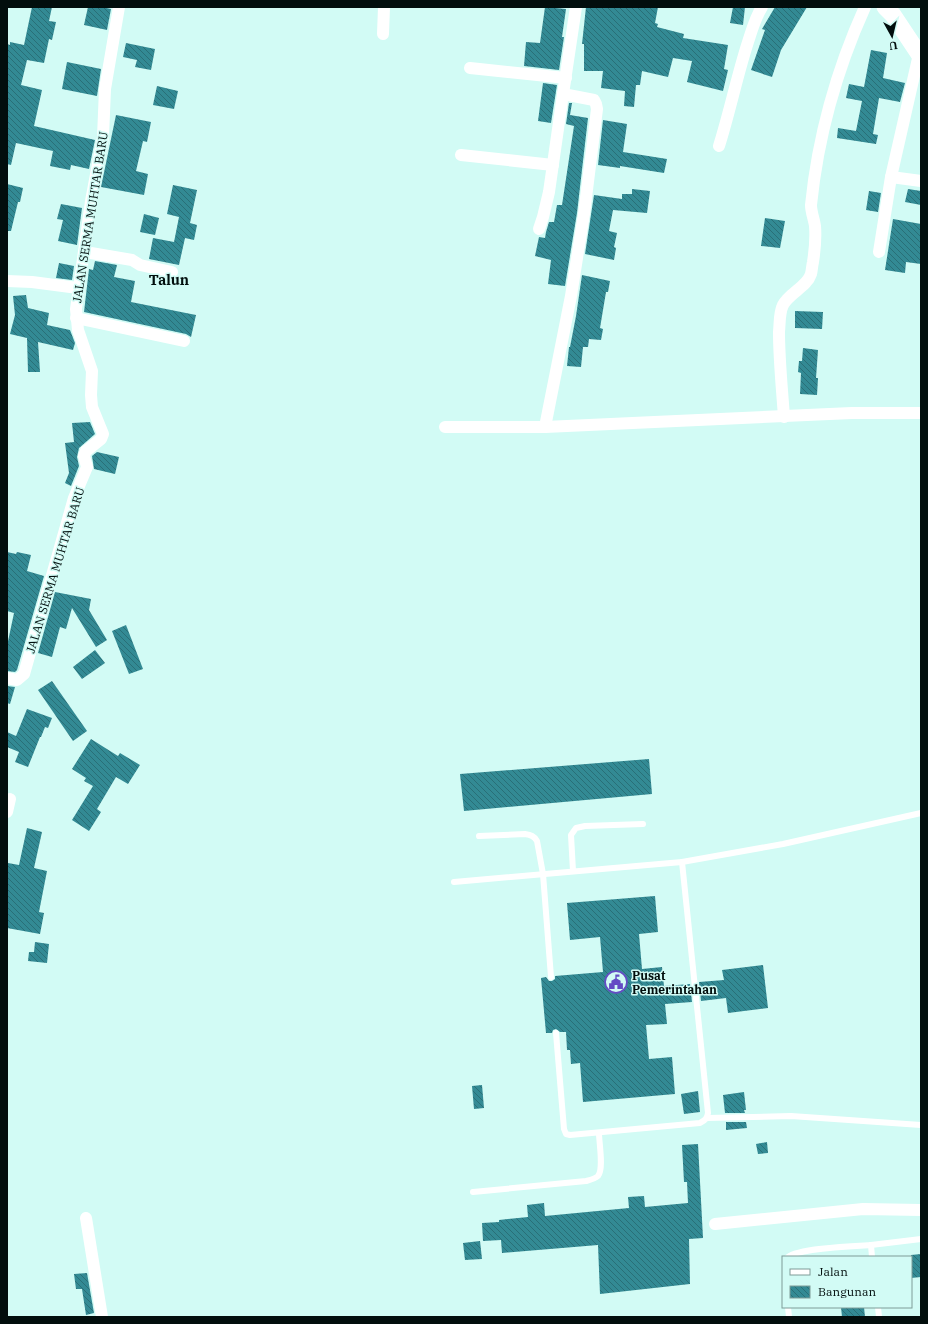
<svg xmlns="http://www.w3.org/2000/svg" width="928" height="1324" font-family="'IBM Plex Serif',serif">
<defs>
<pattern id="building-back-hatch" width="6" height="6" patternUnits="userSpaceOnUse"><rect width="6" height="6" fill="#338a94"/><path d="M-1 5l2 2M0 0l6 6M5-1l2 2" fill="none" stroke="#296f77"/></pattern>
</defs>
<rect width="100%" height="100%" fill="#d2fbf5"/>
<g fill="url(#building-back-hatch)">
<polygon points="32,7 52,7 49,21 56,22 52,40 49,39 44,63 27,60 21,85 42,90 34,126 95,140 89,169 71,165 70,170 50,166 53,151 16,143 11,165 7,164 7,44 10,45 10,42 24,45"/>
<polygon points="88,7 102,7 111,9 107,30 84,25"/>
<polygon points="545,7 566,9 562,37 564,37 559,70 524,66 526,42 540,43"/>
<polygon points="586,7 658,7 655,23 658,24 657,27 684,34 683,38 728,45 724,69 728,70 723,91 687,82 692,61 673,58 668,77 642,71 640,85 636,85 634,107 624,106 625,91 601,88 603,71 584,71 584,44 582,44"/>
<polygon points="733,7 745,7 743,25 730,23"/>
<polygon points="775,7 807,7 781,50 772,77 751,70 765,30 762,29"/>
<polygon points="126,43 155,49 151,70 135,67 137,60 123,57"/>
<polygon points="871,50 887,53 883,78 905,83 900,102 879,98 873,134 878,135 876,144 837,138 838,128 856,131 862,101 846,98 849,84 864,87"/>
<polygon points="67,62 101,69 97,96 62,89"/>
<polygon points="543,83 557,85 551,123 538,121"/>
<polygon points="157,86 178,91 174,109 153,105"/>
<polygon points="569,103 572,103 570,115 588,118 577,213 565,286 548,284 551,260 535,256 539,237 545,238 546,232 549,222 554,222 557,205 562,205 574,126 566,124"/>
<polygon points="116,115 151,122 147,142 143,141 136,171 148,174 144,195 101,187"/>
<polygon points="603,120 627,124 623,152 667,159 664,173 620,166 620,168 598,165"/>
<polygon points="7,184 23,188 20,202 18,202 11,231 7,231"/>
<polygon points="173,185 197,190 190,223 197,225 194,240 185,238 179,265 149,259 153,238 174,242 179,217 167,214"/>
<polygon points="632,189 650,191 647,213 613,210 609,231 617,233 614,247 616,248 614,260 585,254 594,195 622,199 622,194 632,194"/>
<polygon points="908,189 921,191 921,205 905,202"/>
<polygon points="869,191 881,193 878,212 866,210"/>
<polygon points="61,204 82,208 77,245 58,241 63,220 57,219"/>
<polygon points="144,214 159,218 155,235 140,232"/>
<polygon points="765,218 785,221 780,248 761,246"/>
<polygon points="893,219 921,224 921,264 906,262 905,273 885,270"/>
<polygon points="95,261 117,265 114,277 135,281 131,302 196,315 191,337 186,334 84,312 89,269 93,270"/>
<polygon points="59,263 74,266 72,280 56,278"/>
<polygon points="582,275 610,281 608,292 606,292 600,328 603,329 601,340 589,339 588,347 583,347 581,367 567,366 569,347 570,347 576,316"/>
<polygon points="26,295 28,308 49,313 47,325 70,330 75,343 73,350 38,342 40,372 28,372 27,338 10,334 15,315 13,296"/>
<polygon points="795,311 823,312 822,329 795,328"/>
<polygon points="803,348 818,350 816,378 818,378 817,395 800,394 801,373 798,372 799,361 802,361"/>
<polygon points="90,422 95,434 79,448 77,457 79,466 71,486 65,483 69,473 65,443 74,442 72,423"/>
<polygon points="97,452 119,457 115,474 94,469 92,456"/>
<polygon points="7,552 16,554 17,552 31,555 27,571 44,576 17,670 15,672 7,671 7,646 14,613 7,611"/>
<polygon points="55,592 91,599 89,610 107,640 96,647 72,608 66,629 60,627 52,657 38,653"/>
<polygon points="126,625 143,669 129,674 112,631"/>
<polygon points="95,650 105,663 82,679 73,667"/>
<polygon points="52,681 87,731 73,741 38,690"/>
<polygon points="7,686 15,687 10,704 7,703"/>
<polygon points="27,709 52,718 48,728 45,727 41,737 40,737 28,767 15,762 19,752 7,747 7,732 16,736"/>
<polygon points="91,739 118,756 120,753 140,765 128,784 116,777 97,809 101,812 89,831 72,820 93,786 84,781 86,778 72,769"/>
<polygon points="649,759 652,794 464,811 460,774"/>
<polygon points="27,828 42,832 34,868 47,871 39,912 44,913 40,934 7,928 7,870 8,863 19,865"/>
<polygon points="655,896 658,932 639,934 642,969 662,967 664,986 690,984 692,1002 665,1004 667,1024 646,1025 649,1059 672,1057 675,1094 583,1102 580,1063 571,1064 570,1050 567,1050 566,1032 560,1032 556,1029 553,1030 552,1033 546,1033 541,978 546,977 549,981 552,981 555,979 555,976 603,972 600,937 570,940 567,903"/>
<polygon points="35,942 49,944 47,963 28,961 29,952 34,952"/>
<polygon points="763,965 768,1008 728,1013 726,998 701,1001 699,982 724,980 722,970"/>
<polygon points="482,1085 484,1108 474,1109 472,1086"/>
<polygon points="698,1091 700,1112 684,1114 681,1094"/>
<polygon points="744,1092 746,1110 744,1110 745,1113 725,1113 723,1095"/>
<polygon points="726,1122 746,1122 747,1128 726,1130"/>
<polygon points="767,1142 768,1153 758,1154 756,1144"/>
<polygon points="698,1144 703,1238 689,1239 690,1284 600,1294 598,1245 502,1253 501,1240 483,1241 482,1223 499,1222 499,1220 528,1217 527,1205 544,1203 545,1216 629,1208 628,1197 644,1196 645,1207 688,1203 687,1182 684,1182 682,1145"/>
<polygon points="480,1241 482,1259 465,1260 463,1243"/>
<polygon points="921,1254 921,1277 911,1278 911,1255"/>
<polygon points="87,1273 94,1313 86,1315 82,1289 76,1289 74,1274"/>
<polygon points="841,1307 864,1307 865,1317 842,1317"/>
</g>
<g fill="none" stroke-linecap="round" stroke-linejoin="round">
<g stroke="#fff" stroke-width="6">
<path d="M 479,836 L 525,834 C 531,835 534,836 537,841 L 543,874 L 551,977"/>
<polyline points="573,871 571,835 576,828 585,826 643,824"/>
<polyline points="454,882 682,862 783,844 921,813"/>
<path d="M 556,1033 L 564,1129 L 566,1134 L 570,1135 L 700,1123 C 705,1120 707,1119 708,1113 L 682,862"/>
<polyline points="707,1118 791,1116 921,1125"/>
<path d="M 473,1192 L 586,1181 C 590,1180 595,1179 598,1176 C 604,1169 599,1143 599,1133"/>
<path d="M 788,1257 C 798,1248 855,1246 871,1245"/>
<polyline points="872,1257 871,1245 921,1239"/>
<polyline points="788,1307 789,1317"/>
<polyline points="878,1307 879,1317"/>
</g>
<g stroke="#fff" stroke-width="12">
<polyline points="383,34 384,7"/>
<polyline points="470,68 566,78"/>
<path d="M 719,146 C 730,111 737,76 748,42 C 752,30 755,18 762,7"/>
<polyline points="461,155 553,165"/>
<polyline points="891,177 921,181"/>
<polyline points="539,229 543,217 549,192 563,94"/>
<polyline points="85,252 132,260 140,265 172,272"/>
<polyline points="879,252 891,177 919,54"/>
<polyline points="7,281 32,282 78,288"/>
<polyline points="76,318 184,341"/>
<path d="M 784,417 C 782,388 779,360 779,332 C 780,323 779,313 783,305 C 789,293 807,287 811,274 C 812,270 812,266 813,262 C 815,249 816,238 815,226 C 814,219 811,212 811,205 C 818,136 837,69 865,7"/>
<polyline points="445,427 545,427 852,413 921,413"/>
<polyline points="545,427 571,296 584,214 597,109 596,104 594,100 563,94 576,7"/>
<polyline points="7,678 17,680 24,674 74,498 87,467 84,456 86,451 101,439 103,434 92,407 91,395 92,371 78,330 76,309 91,201 103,137 105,89 119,7"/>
<polyline points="7,812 10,799"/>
<polyline points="86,1218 102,1317"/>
<polyline points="715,1224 863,1209 921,1210"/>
</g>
<polyline stroke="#fff" stroke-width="17" points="885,7 893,15 921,57"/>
</g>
<defs>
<g id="civic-ring" transform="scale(1.15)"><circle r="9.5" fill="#d2fbf5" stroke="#644cc4" stroke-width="1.5"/><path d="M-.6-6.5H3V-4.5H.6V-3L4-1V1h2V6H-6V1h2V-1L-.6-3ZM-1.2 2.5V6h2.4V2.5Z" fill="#644cc4"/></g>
</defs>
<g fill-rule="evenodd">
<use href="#civic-ring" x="616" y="982"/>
</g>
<g text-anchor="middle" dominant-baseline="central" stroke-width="3" stroke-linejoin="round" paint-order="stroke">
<g font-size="12" fill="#020e0d" stroke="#d2fbf5">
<text transform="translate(90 217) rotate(-81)">JALAN SERMA MUHTAR BARU</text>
<text transform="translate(55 570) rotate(-73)">JALAN SERMA MUHTAR BARU</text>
</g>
<g font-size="12" font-weight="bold" fill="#020e0d" stroke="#d2fbf5" text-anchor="start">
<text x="632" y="975">Pusat<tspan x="632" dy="14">Pemerintahan</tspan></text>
</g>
<g font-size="14" font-weight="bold" fill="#020e0d" stroke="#d2fbf5">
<text x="169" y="280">Talun</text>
</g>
</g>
<rect width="928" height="1324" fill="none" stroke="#020e0d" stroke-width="16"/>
<rect x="782" y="1256" width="130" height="52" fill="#d2fbf5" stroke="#7f9c98"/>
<rect x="790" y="1269" width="20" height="6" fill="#ffffff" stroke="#7f9c98"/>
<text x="818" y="1276" font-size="12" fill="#020e0d">Jalan</text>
<rect x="790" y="1286" width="20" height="12" fill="url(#building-back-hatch)" stroke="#7f9c98"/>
<text x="818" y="1296" font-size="12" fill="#020e0d">Bangunan</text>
<g transform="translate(892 36) rotate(172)" stroke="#d2fbf5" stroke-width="3" paint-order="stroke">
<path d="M0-3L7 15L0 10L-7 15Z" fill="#020e0d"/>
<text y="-6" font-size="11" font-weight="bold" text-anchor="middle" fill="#020e0d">U</text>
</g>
</svg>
